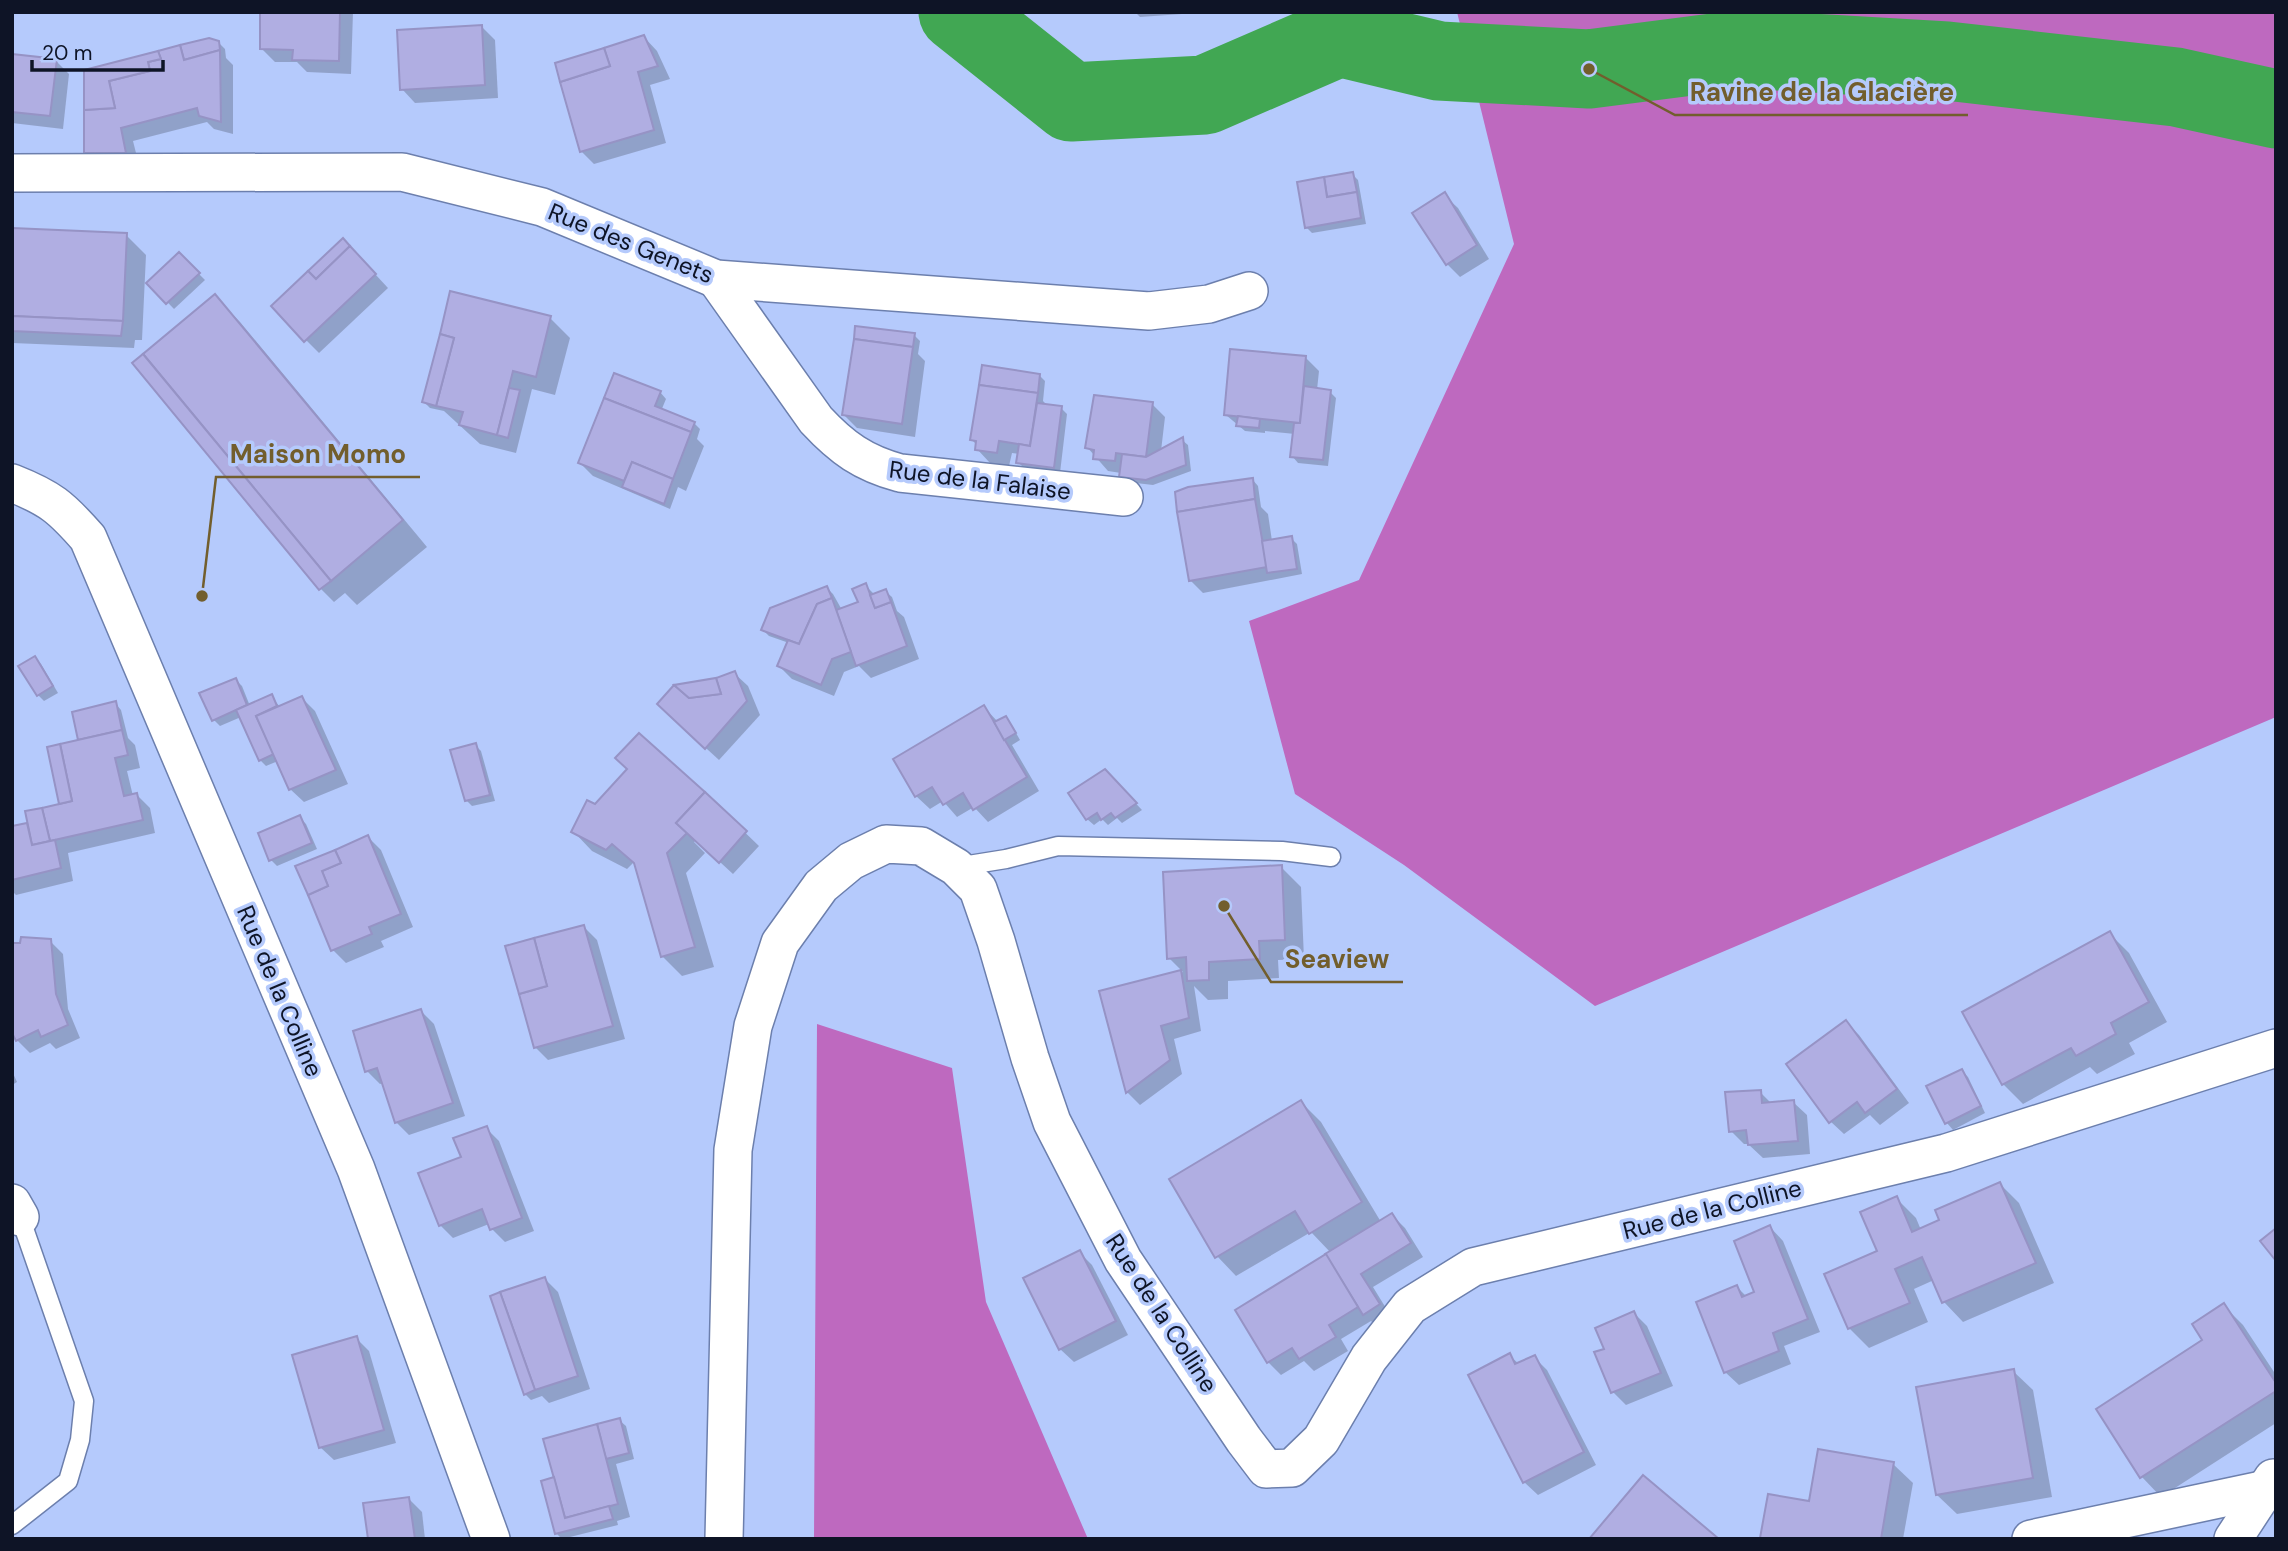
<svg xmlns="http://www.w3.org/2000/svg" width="2288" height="1551" font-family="'DM Sans',sans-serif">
<rect width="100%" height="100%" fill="#b5cafc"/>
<g fill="#be69bf">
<polygon points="1457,12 2276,12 2276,717 1595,1006 1404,865 1295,794 1249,621 1359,580 1514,244"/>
<polygon points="817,1024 952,1068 986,1302 1088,1539 814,1539"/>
</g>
<g fill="#0003">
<polygon points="262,12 353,12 351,74 307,72 297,62 275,62 261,48"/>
<polygon points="1135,12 1182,12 1182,14 1140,17"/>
<polygon points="482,27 495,40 498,98 415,103 402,89"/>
<polygon points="644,37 657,51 670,79 650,85 666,143 594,164 581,151"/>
<polygon points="218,42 225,49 226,58 233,65 233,134 214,129 207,122 133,141 139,165 99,165 85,152"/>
<polygon points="12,56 56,61 69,74 63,129 12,123"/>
<polygon points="1352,174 1358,180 1366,224 1312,233 1306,227"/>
<polygon points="1444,195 1458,208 1489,259 1460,277 1447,264"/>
<polygon points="12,230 126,235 146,255 142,340 135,340 134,348 12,343"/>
<polygon points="179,254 205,280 174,309 149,283"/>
<polygon points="363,261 388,288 319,353 306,340"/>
<polygon points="215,297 240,322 427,547 357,605 345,593 334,602 321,589 134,364"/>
<polygon points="550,318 570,338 555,395 532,389 516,453 480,444 444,411 430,408 424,402"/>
<polygon points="914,335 920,341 918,354 925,361 915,437 857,428 844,415"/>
<polygon points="1306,358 1319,371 1317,390 1330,392 1336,398 1328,466 1298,463 1292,456 1295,434 1265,431 1265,433 1245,431 1226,415"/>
<polygon points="1039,375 1045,381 1043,401 1048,406 1061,408 1067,414 1060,473 1024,468 1018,462 1019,454 1012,453 1009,466 990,463 977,449 977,445 972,440"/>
<polygon points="660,392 666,399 661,411 694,423 700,429 697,439 704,446 686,491 678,487 670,509 593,476 580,463"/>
<polygon points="1152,404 1165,417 1161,451 1182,440 1188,445 1191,471 1153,485 1127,482 1120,476 1121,473 1108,471 1087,447"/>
<polygon points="1252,479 1258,486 1261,507 1268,514 1272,541 1291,538 1297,544 1302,574 1203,593 1190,580"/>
<polygon points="865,585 875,595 885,591 892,597 897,611 904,617 919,659 871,678 859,666 844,672 834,696 792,679 779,666 789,643 769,636 763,630 827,588 833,594 842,610 860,603"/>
<polygon points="35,658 41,664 58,693 44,701 38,695 21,666"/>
<polygon points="734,673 748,686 760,715 719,760 672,717 716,680"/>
<polygon points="236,680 242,686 250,706 271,696 280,707 302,698 315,711 348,784 304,802 290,789 278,761 266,766 260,760 241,717 220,726 214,720"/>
<polygon points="115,703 121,710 128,738 135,745 140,768 127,771 133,796 137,795 150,808 155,833 68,853 73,881 16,895 12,891 12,828 26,825 30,828 61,805 49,748 81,741"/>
<polygon points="984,707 998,722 1005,718 1011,724 1020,740 1012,745 1039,791 988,822 974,807 957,817 943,801 930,809 916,796"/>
<polygon points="475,745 481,751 495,801 472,806 466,800"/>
<polygon points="1105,771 1142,810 1122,823 1117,818 1108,825 1102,819 1094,825 1087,819"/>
<polygon points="704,793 759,846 733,874 696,840 694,842 705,853 686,873 714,967 682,976 662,956 636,866 633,863 627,869 592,851 573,831 595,806"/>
<polygon points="299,817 306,824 317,849 277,866 271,860"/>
<polygon points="368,837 381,850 413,927 381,941 384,947 346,963 333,950"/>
<polygon points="1281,867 1301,887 1304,959 1278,960 1279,978 1228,981 1228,999 1208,1000 1194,986 1201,1031 1174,1039 1182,1074 1140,1105 1127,1092 1101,992 1183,972 1169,958"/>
<polygon points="584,927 597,940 625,1039 548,1060 535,1047"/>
<polygon points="2110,934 2129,953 2167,1022 2129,1043 2135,1054 2097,1074 2090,1067 2023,1104 2003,1084"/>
<polygon points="50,941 63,954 68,1009 80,1038 56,1049 50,1043 30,1053 17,1040 15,1034 12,1034 12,944"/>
<polygon points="421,1011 434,1024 465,1116 409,1135 396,1122 384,1083 380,1084 367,1071"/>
<polygon points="1846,1022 1859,1035 1909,1103 1880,1125 1870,1115 1844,1134 1830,1121"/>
<polygon points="12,1071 17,1082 12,1085"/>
<polygon points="1962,1071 1968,1077 1985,1113 1953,1130 1947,1123 1929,1087"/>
<polygon points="1760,1092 1772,1104 1793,1102 1807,1115 1810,1154 1763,1158 1748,1144 1744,1144 1731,1131"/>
<polygon points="1301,1102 1321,1122 1381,1222 1392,1215 1405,1228 1423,1257 1373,1287 1392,1318 1377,1327 1371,1321 1341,1339 1348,1351 1314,1371 1304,1361 1281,1375 1268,1362 1331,1253 1311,1232 1236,1276 1217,1256"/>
<polygon points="486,1128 499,1141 534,1231 505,1242 492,1229 489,1224 453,1238 440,1225 463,1158"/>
<polygon points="2000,1184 2019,1203 2054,1283 1963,1322 1944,1302 1934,1280 1914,1289 1928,1322 1869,1348 1849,1328 1827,1275 1879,1252 1896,1198 1916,1218 1921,1230 1941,1221"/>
<polygon points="1770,1227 1783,1241 1820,1332 1784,1346 1791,1364 1739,1385 1725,1372 1737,1287 1747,1297 1756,1293"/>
<polygon points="1079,1252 1092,1265 1128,1335 1074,1362 1060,1349"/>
<polygon points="545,1279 558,1292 590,1389 549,1403 542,1396 531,1400 525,1394"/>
<polygon points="2224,1306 2243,1325 2276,1375 2276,1423 2161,1497 2142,1477 2098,1410 2204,1341"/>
<polygon points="1634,1313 1647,1326 1673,1386 1626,1405 1613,1392 1596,1353 1606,1350"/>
<polygon points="356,1338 369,1351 396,1443 334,1460 320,1447"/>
<polygon points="1510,1356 1519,1364 1534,1357 1547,1370 1596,1465 1538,1495 1524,1482"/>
<polygon points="2013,1371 2033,1390 2052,1497 1957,1514 1937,1495"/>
<polygon points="619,1420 626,1426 634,1459 616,1464 630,1517 617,1521 618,1525 562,1539 557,1534 556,1478"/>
<polygon points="1893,1464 1913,1483 1903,1539 1762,1538 1810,1503"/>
<polygon points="409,1499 422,1512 425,1539 370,1539"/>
</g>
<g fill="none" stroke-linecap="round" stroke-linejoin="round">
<polyline stroke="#41a753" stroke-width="79" points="958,12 1071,102 1205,95 1339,37 1439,61 1589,69 1745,49 1947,61 2176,87 2276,109"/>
</g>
<g fill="#b0aee2" stroke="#9693c5" stroke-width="2">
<polygon points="260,12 340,12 339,61 292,60 293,50 260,49"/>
<polygon points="482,25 485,85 400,90 397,30"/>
<polygon points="644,35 658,66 638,72 654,130 580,152 560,82 610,66 604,48"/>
<polygon points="209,38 219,41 220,50 184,60 180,45"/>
<polygon points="180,45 184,60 220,50 221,122 199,116 197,108 121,128 126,153 84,153 84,110 115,108 109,81 150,71 148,62 161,59 158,51"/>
<polygon points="604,48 610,66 560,82 555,63"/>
<polygon points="158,51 161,59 148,62 150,71 109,81 115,108 84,110 84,70"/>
<polygon points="12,54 57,59 50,116 12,112"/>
<polygon points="1353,172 1357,192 1327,197 1324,177"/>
<polygon points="1324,177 1327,197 1357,192 1361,218 1305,228 1297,182"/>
<polygon points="1445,192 1477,245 1446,265 1412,213"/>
<polygon points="12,228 127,233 123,321 12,316"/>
<polygon points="343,238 350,246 316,279 308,271"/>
<polygon points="350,246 376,274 304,342 271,306 308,271 316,279"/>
<polygon points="179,252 200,273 166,304 146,283"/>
<polygon points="450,291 551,316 536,377 513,371 497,435 459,425 463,412 436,406 454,338 440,334"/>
<polygon points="215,294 403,520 331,581 143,354"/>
<polygon points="12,316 123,321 121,336 12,331"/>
<polygon points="855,326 915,333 913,347 854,339"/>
<polygon points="440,334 454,338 436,406 422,402"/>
<polygon points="854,339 913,347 902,424 842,415"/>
<polygon points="1230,349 1306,356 1300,423 1224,415"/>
<polygon points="143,354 331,581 319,590 132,363"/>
<polygon points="982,365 1040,374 1038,393 979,385"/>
<polygon points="614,373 661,391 655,406 695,422 691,432 604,398"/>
<polygon points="979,385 1038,393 1030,446 999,441 997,453 975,450 976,441 970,440"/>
<polygon points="1304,386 1331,390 1323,460 1290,457 1294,423 1300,423"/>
<polygon points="509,388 520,390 508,438 497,435"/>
<polygon points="1094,395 1153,402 1146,457 1116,453 1115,461 1093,459 1094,450 1085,448"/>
<polygon points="604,398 691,432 673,479 632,462 624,481 578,463"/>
<polygon points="1037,403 1062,406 1054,468 1016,463 1019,444 1030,446"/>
<polygon points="1238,416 1260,419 1259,428 1236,426"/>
<polygon points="1183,437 1186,465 1146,480 1119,477 1122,454 1146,457"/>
<polygon points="632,462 673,479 664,504 622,487"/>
<polygon points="1253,478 1255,499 1177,512 1175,492 1188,487"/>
<polygon points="1255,499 1267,567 1189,581 1177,512"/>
<polygon points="1292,536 1297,569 1267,573 1262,541"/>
<polygon points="866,583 875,608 891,602 907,646 856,666 836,610 858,602 852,589"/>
<polygon points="827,586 832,598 817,604 799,644 761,630 770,608"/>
<polygon points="886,589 891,602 875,608 870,595"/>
<polygon points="832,598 851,652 832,659 821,685 777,666 788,640 799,644 817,604"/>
<polygon points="35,656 53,686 37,696 18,666"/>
<polygon points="735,671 747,701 705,749 657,704 674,685 689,698 721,694 716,678"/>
<polygon points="236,678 247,705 212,721 199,693"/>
<polygon points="716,678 721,694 689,698 674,685"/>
<polygon points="272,694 277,706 256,716 274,754 259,761 236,710"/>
<polygon points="302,696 336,770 289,790 256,716"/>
<polygon points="116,701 122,730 78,740 72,712"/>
<polygon points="984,705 1027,777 973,810 963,793 943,805 932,787 915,797 893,759"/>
<polygon points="1006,716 1016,733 1004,740 994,722"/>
<polygon points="122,730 128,755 115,758 124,796 137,793 143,820 50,841 42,808 72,801 60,744"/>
<polygon points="639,733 705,792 676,823 687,833 667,853 695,947 661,957 634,863 612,844 606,850 571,832 587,800 595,804 627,769 615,758"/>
<polygon points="476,743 490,795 465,801 450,750"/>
<polygon points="60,744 72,801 59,804 47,747"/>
<polygon points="1105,769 1137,803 1115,818 1111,813 1101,820 1097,813 1086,820 1068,793"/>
<polygon points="705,792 747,831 719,863 676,823"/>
<polygon points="42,808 50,841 32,845 25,811"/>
<polygon points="300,815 312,843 269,861 258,833"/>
<polygon points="27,823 32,845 55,840 61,868 12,880 12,826"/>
<polygon points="368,835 401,914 369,927 372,934 331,951 308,895 328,886 322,871 341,863 335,850"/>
<polygon points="335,850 341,863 322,871 328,886 308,895 295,866"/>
<polygon points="1282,865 1285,940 1259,941 1260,959 1209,962 1209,980 1187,981 1186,957 1167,959 1163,872"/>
<polygon points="584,925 613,1026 534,1048 519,994 547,986 534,938"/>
<polygon points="2110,931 2149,1002 2111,1023 2116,1034 2076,1056 2071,1048 2002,1085 1962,1012"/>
<polygon points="21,937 51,939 56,994 68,1025 41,1037 38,1030 16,1041 12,1033 12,943 20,943"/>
<polygon points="534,938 547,986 519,994 505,946"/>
<polygon points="1181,970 1189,1018 1161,1026 1170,1060 1126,1093 1099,991"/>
<polygon points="421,1009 453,1103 395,1123 377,1068 365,1072 353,1031"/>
<polygon points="1846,1020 1897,1089 1865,1113 1857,1102 1829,1123 1786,1064"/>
<polygon points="1962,1069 1981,1106 1945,1124 1926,1086"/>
<polygon points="1761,1090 1762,1103 1794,1100 1798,1141 1748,1145 1746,1130 1729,1132 1725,1092"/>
<polygon points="1301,1100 1362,1202 1309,1234 1295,1211 1215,1258 1169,1179"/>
<polygon points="487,1126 522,1218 490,1230 482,1209 439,1226 418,1173 461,1157 453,1138"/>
<polygon points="2000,1182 2036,1263 1942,1303 1922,1257 1895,1269 1910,1303 1848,1329 1824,1274 1877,1251 1860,1212 1897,1196 1912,1232 1939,1220 1935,1210"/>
<polygon points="1392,1213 1411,1243 1361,1274 1380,1304 1363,1315 1325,1254"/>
<polygon points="1770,1225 1808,1319 1773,1333 1779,1351 1724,1373 1696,1302 1737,1285 1742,1297 1754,1292 1734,1241"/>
<polygon points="2276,1228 2276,1261 2260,1241"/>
<polygon points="1080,1250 1116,1321 1059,1350 1023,1278"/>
<polygon points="1326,1254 1358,1307 1329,1325 1336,1337 1299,1359 1292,1348 1267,1363 1235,1310"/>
<polygon points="545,1277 578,1376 535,1390 500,1292"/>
<polygon points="500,1292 535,1390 524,1395 490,1296"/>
<polygon points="2224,1303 2276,1383 2276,1391 2140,1478 2096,1409 2202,1340 2192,1324"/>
<polygon points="1634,1311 1661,1373 1611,1393 1594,1352 1604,1349 1595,1328"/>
<polygon points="357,1336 384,1430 319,1448 292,1355"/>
<polygon points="1510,1353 1515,1364 1535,1355 1584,1452 1523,1483 1468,1375"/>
<polygon points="2014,1369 2033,1478 1936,1495 1916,1387"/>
<polygon points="620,1418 629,1453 606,1459 597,1424"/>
<polygon points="597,1424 618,1504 565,1518 543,1439"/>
<polygon points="1818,1449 1894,1462 1881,1539 1760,1538 1768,1494 1809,1501"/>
<polygon points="1643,1475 1719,1539 1589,1539"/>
<polygon points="554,1477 565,1518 609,1506 613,1519 555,1534 541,1481"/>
<polygon points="409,1497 415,1539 368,1539 363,1503"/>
</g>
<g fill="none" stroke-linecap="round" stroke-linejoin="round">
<g stroke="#6c7fad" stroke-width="21">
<g id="lane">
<polyline points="956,867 1006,859 1058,846 1282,851 1331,857"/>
<polyline points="12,1525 68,1481 80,1440 84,1401 20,1217"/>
</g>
</g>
<g stroke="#6c7fad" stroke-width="40">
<g id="street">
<polyline points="12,173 402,172 542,207 716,279 1149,311 1209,304 1249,291"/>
<path d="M 716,279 L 816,420 C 842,448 863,463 900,473 L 1124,497"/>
<path d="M 12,483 C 50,498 61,507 88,538 L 356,1169 L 491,1539"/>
<polyline points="12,1203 20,1217"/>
<polyline points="724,1539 733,1150 753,1026 780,943 821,886 851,861 886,844 921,846 956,867 978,889 996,941 1030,1058 1052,1122 1123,1260 1244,1440 1266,1469 1292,1468 1321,1440 1369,1358 1410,1306 1473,1267 1946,1153 2276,1048"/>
<polyline points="2031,1539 2266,1489"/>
<polyline points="2233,1539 2273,1478"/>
</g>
</g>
<use href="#lane" stroke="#fff" stroke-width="18"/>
<use href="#street" stroke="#fff" stroke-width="37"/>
</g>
<g text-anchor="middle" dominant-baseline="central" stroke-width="7" stroke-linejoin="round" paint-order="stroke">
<g font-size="24" fill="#0e1426" stroke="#b5cafc">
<text transform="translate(631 243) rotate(22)">Rue des Genets</text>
<text transform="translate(980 480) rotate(7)">Rue de la Falaise</text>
<text transform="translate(280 991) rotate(67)">Rue de la Colline</text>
<text transform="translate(1712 1209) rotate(-14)">Rue de la Colline</text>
<text transform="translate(1162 1313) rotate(57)">Rue de la Colline</text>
</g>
</g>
<path fill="none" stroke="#725e2d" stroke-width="2.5" d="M1589 69L1675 115H1968M202 596L216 477H420M1224 906L1271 982H1403"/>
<g fill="#725e2d" stroke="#b5cafc" stroke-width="2.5">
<circle cx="1589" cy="69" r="7"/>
<circle cx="202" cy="596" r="7"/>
<circle cx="1224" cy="906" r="7"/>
</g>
<g font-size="26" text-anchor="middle" font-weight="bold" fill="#725e2d" stroke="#b5cafc" stroke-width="7" stroke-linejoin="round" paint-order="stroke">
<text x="1822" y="101">Ravine de la Glacière</text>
<text x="318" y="463">Maison Momo</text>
<text x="1337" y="968">Seaview</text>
</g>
<rect width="2288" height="1551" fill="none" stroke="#0e1426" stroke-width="28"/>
<path d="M32 60v10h131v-10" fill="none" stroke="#0e1426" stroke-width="3.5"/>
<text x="42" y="60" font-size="21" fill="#0e1426" stroke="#b5cafc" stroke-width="5" paint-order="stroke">20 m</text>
</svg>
